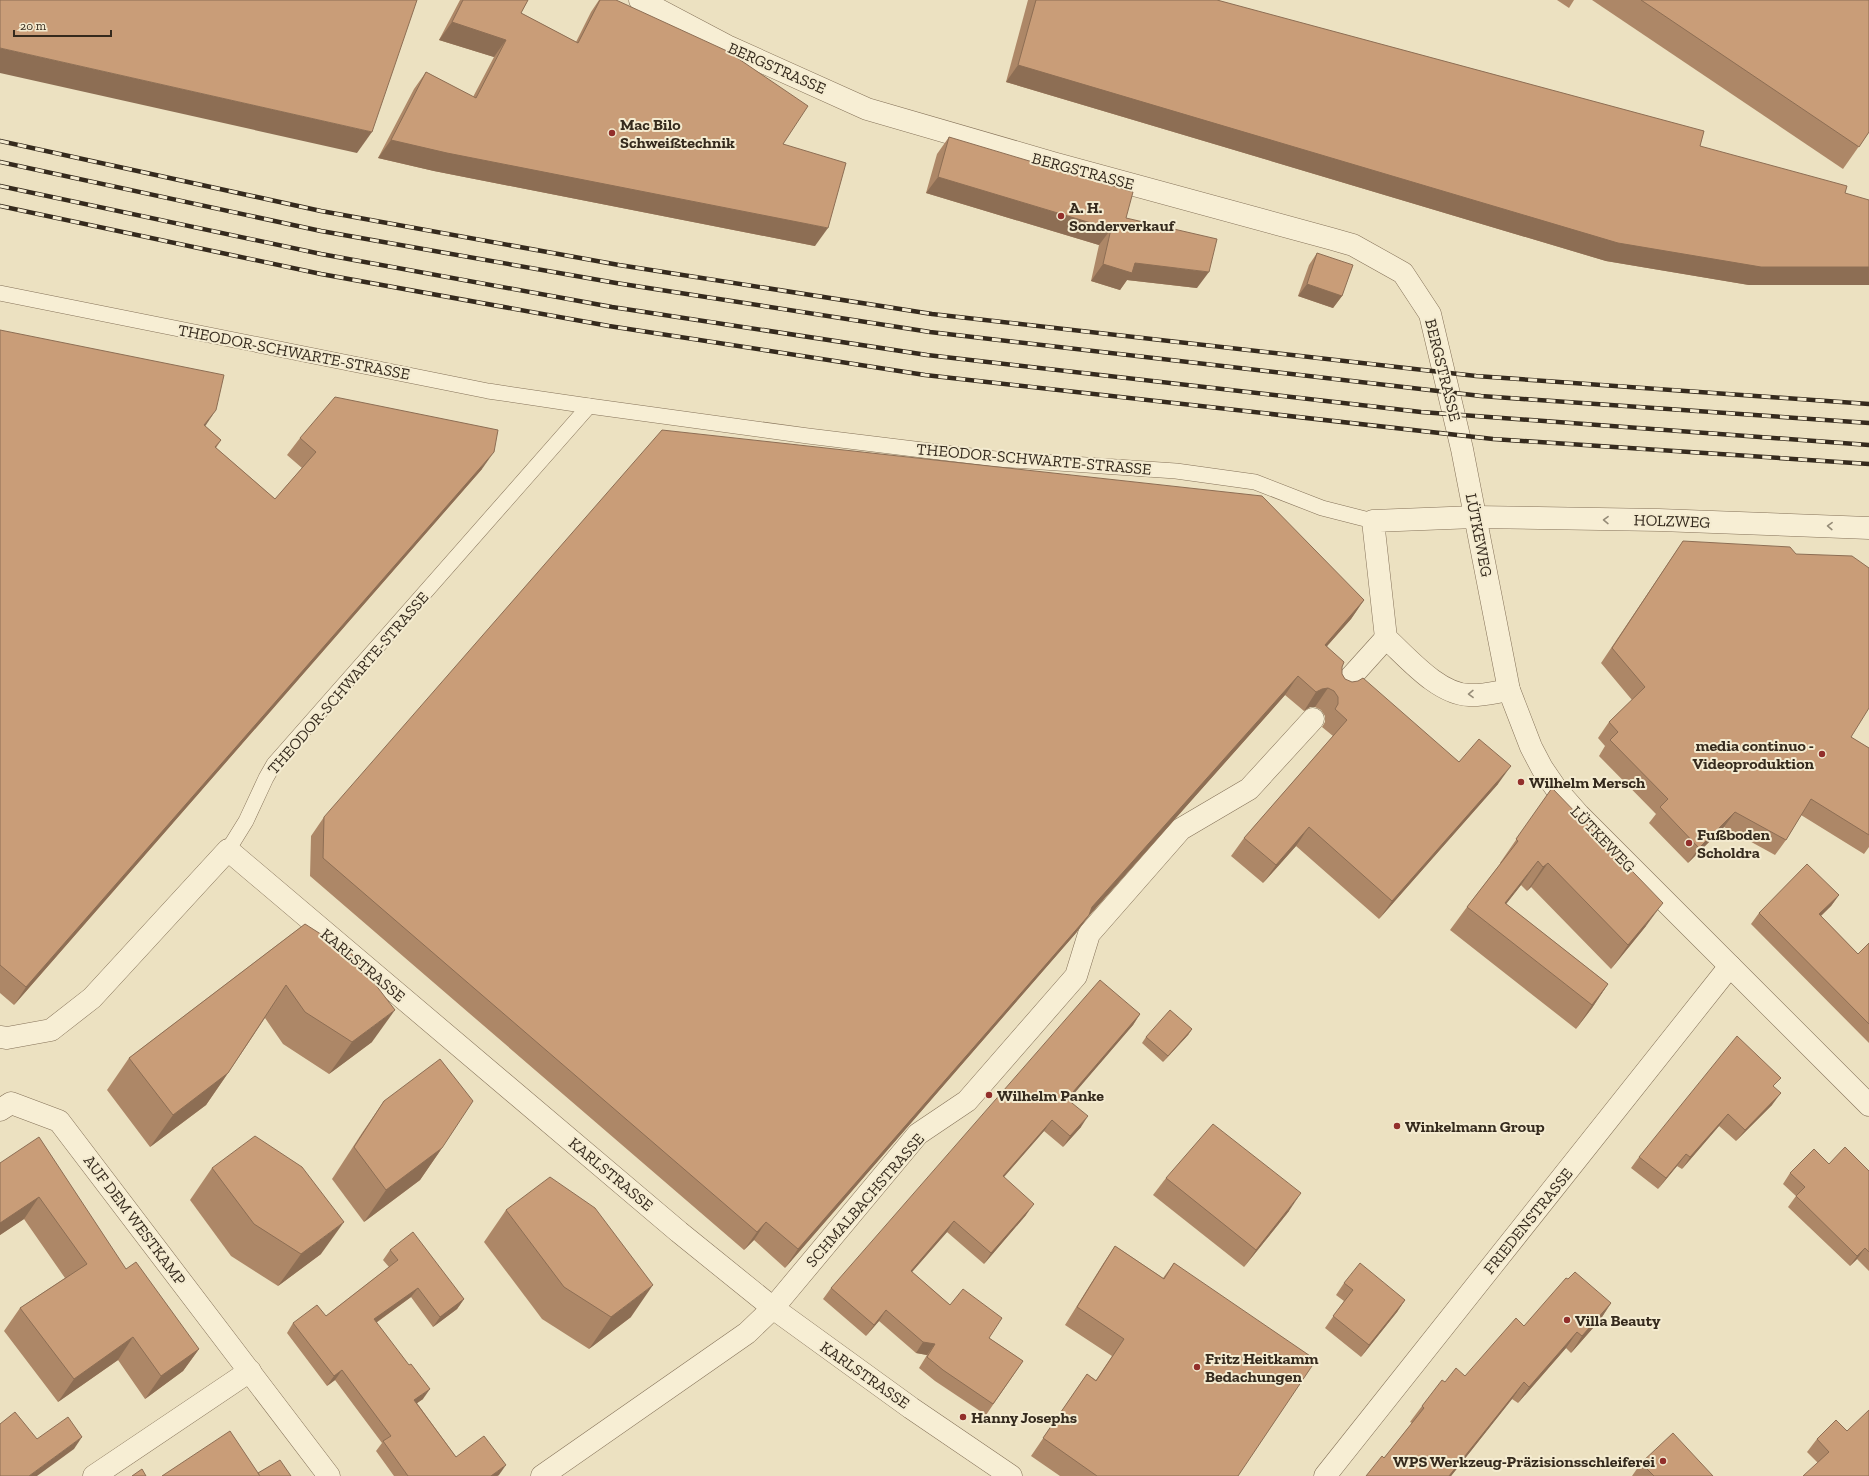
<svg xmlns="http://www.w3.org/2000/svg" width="1869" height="1476" font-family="'Zilla Slab',serif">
<rect width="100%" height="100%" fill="#ece1c1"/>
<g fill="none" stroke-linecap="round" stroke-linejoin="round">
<g stroke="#857259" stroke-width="16">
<g id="service">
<polyline points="0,293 488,391 589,406 808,436 996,459 1176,471 1255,482 1322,508 1373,521"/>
<polyline points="228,850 246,821 266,778 274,764 589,406"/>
</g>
</g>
<g stroke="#857259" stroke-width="23">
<g id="minor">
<polyline points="640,0 727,46 867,109 1053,163 1332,239 1353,245 1403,273 1430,314 1462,449 1509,690 1531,747 1542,768 1557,790 1579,815 1869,1105"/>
<polyline points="1341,688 1386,638"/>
<path d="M 1509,690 C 1496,692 1482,696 1469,695 C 1438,694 1408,658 1386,638 L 1373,521 L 1475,517 L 1659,520 L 1869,528"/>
<polyline points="0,1037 7,1038 51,1030 92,998 228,850 679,1232 773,1308 911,1408 1011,1476"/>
<polyline points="0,1110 11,1103 59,1121 329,1476"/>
<polyline points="94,1476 250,1371"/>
<polyline points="542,1476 747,1333 773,1308 918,1134 967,1101 1076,976 1089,934 1181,829 1249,789 1313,719"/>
<polyline points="1325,1476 1730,966"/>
</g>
</g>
<use href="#service" stroke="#f7eed4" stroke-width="15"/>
<use href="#minor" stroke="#f7eed4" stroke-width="22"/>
<g stroke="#352a1d" stroke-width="4.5">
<g id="rail">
<polyline points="0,141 321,211 619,265 932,314 1476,376 1869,404"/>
<polyline points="0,162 321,231 616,283 930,332 1481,396 1869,423"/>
<polyline points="0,186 321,254 612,307 927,355 1421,412 1869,445"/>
<polyline points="0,206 321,274 609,326 925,375 1493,439 1869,464"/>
</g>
</g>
<use href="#rail" stroke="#f4ebd0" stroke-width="3" stroke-dasharray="9" stroke-linecap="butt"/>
</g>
<g fill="#ad8767">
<polygon points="460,0 528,0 521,13 576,42 591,12 599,0 616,0 783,144 815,246 434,171 378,158 414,89 426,72 473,97 494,57 439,40"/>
<polygon points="1028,0 1217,0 1700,146 1749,285 1606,261 1006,82"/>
<polygon points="1557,0 1574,0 1569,8"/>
<polygon points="1592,0 1869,0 1869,132 1843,169"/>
<polygon points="949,137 1126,218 1197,288 1127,280 1120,290 1091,281 1099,245 926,193 937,154"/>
<polygon points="1317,253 1342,296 1333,308 1298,296 1309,265"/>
<polygon points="0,330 205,426 221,440 216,448 275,499 302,468 287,455 300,438 482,469 14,1005 0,993"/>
<polygon points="1683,541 1851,737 1869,748 1869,847 1864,854 1801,815 1786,840 1775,855 1724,827 1688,863 1649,823 1656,814 1599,756 1605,746 1598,738 1609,722 1632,700 1601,663"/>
<polygon points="1364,600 1351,619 1327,646 1342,667 1342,674 1345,679 1459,762 1498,784 1379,919 1296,846 1263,883 1231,856 1244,838 1333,736 1322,727 1325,722 1325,716 1321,710 1315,707 1310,707 1304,711 1285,695 1088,917 1076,933 785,1268 754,1240 744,1250 310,876 311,836 324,817"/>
<polygon points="1552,788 1646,926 1611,969 1531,887 1527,891 1521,885 1506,904 1608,984 1592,1008 1576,1029 1450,930 1467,907 1501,863 1500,863"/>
<polygon points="1839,895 1831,906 1821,916 1858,954 1869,943 1869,1043 1751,924 1759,913"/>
<polygon points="305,924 372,1042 329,1074 283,1044 265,1018 228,1073 206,1105 150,1147 107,1090 129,1058"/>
<polygon points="1140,1014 1133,1025 1068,1100 1081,1127 1063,1147 1044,1131 1004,1177 1026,1215 984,1264 947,1232 912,1272 950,1305 989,1338 1023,1361 986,1415 935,1381 919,1368 927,1355 916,1353 879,1321 866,1336 823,1299 831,1288"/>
<polygon points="1192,1029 1188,1035 1163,1062 1142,1043 1146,1037"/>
<polygon points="1774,1087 1772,1105 1736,1141 1719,1126 1682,1169 1677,1166 1658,1189 1631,1168 1639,1157"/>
<polygon points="384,1101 442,1148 420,1180 364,1222 332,1179 362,1133"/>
<polygon points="0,1163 126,1269 199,1349 183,1371 145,1399 118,1360 58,1402 4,1331 20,1308 65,1278 24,1219 0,1235"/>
<polygon points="1829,1164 1869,1171 1869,1271 1857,1259 1850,1266 1788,1207 1796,1196 1783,1184 1790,1173"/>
<polygon points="212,1168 321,1254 278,1286 231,1256 190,1200"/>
<polygon points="1166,1178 1289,1211 1244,1267 1153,1195"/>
<polygon points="506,1210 631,1317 589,1349 542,1319 484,1242"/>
<polygon points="1115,1246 1163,1278 1174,1263 1238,1476 1060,1476 1031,1456 1087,1374 1096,1380 1112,1356 1065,1325 1103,1264"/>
<polygon points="390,1250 464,1299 457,1309 433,1327 411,1297 376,1323 423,1399 417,1403 456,1457 499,1475 497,1476 394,1476 376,1451 382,1443 335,1380 327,1386 287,1333 293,1323 326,1316 389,1267 383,1260"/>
<polygon points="1568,1279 1611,1303 1600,1320 1571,1353 1566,1348 1518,1403 1512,1399 1451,1476 1366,1476 1384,1458 1412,1423 1410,1422 1422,1406 1445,1382 1465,1376 1524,1326"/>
<polygon points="1344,1283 1405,1300 1397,1312 1361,1357 1325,1328 1344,1301 1336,1295"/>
<polygon points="1847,1431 1869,1476 1818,1463 1807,1452 1817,1439"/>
<polygon points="1641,1463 1713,1476 1632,1476"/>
</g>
<g fill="#8d6e54">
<polygon points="452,22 506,40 494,57 439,40"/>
<polygon points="0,48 372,132 357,153 0,73"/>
<polygon points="1018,65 1869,267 1869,285 1749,285 1606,261 1006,82"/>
<polygon points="391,140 828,228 815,246 434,171 378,158"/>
<polygon points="938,177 1111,229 1099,245 926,193"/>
<polygon points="1135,263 1209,272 1197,288 1127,280 1120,290 1091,281 1103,264"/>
<polygon points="1307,284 1342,296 1333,308 1298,296"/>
<polygon points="216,410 204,428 204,425"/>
<polygon points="494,452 482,469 14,1005 26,987"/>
<polygon points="1364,600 1351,619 1312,663 1325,645"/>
<polygon points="1298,676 1285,695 1088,917 1076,933 785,1268 798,1249 1092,907"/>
<polygon points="1328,688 1315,707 1310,707 1304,711 1316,692 1322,689"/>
<polygon points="1511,766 1498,784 1379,919 1392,901"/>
<polygon points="1735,812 1724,827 1688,863 1699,848"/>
<polygon points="1309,827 1296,846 1263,883 1276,865"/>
<polygon points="1538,861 1521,885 1488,927 1505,903"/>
<polygon points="1548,863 1531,887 1527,891 1543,867"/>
<polygon points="1839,895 1831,906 1811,925 1819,914"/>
<polygon points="1663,903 1646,926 1611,969 1628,945"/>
<polygon points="1608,984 1592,1008 1576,1029 1592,1005"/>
<polygon points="395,1010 372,1042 329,1074 352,1042"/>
<polygon points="1140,1014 1133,1025 1060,1110 1067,1099"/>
<polygon points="1192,1029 1188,1035 1163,1062 1168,1056"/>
<polygon points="228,1073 206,1105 150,1147 173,1115"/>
<polygon points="1781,1093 1772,1105 1736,1141 1745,1130"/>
<polygon points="1728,1114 1719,1126 1682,1169 1690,1157"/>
<polygon points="1088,1116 1081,1127 1063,1147 1070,1136"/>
<polygon points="1052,1120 1044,1131 995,1187 1003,1176"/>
<polygon points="442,1148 420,1180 364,1222 386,1190"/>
<polygon points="1686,1154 1677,1166 1658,1189 1666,1178"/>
<polygon points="1301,1193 1289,1211 1244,1267 1256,1250"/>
<polygon points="39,1197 24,1219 0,1235 0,1223"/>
<polygon points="1034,1204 1026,1215 984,1264 991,1253"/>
<polygon points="954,1221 947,1232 903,1282 911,1271"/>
<polygon points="344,1222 321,1254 278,1286 301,1254"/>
<polygon points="766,1222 754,1240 744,1250 757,1232"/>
<polygon points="1865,1248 1857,1259 1850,1266 1857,1256"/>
<polygon points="653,1285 631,1317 589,1349 611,1317"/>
<polygon points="418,1288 411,1297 367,1329 374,1319"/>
<polygon points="464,1299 457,1309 433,1327 440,1317"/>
<polygon points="1405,1300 1397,1312 1361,1357 1369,1345"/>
<polygon points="1611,1303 1600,1320 1571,1353 1582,1336"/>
<polygon points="886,1310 879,1321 866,1336 874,1325"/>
<polygon points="1577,1332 1566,1348 1518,1403 1529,1387"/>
<polygon points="133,1337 118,1360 58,1402 74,1379"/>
<polygon points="923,1342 935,1344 927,1355 916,1353"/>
<polygon points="199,1349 183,1371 145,1399 161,1376"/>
<polygon points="342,1370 335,1380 327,1386 334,1376"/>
<polygon points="1524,1382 1512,1399 1451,1476 1449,1476"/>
<polygon points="430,1389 423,1399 407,1410 414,1400"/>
<polygon points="82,1437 74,1449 37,1476 29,1476"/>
<polygon points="506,1465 499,1475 497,1476 491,1476"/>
</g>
<g fill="#c99d78" stroke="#8d6e54">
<polygon points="0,0 417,0 372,132 0,48"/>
<polygon points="463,0 528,0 521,13 578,43 600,0 616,0 727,51 808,106 783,144 846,163 828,228 447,153 391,140 426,72 476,98 506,40 452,22"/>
<polygon points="1036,0 1217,0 1704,131 1700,146 1847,186 1845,193 1869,200 1869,267 1761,267 1618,243 1018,65"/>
<polygon points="1641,0 1869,0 1869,132 1859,147"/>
<polygon points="949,137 1133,192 1126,218 1217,239 1209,272 1135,263 1132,273 1103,264 1111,229 938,177"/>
<polygon points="1317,253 1353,265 1342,296 1307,284"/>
<polygon points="0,330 224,375 216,410 204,425 221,440 215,447 275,499 316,452 300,438 335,397 498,430 494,452 26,987 0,965"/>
<polygon points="662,430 1262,496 1364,600 1325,645 1344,662 1342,667 1342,674 1345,679 1352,682 1358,681 1363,678 1459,762 1479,739 1511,766 1392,901 1309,827 1276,865 1244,838 1347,720 1335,709 1338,704 1338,697 1334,691 1328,688 1322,689 1316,692 1298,676 1092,907 1089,915 798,1249 766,1222 757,1232 323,858 324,817"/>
<polygon points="1683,541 1790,547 1796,554 1852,556 1869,568 1869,708 1851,737 1869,748 1869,835 1811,799 1786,840 1735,812 1699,848 1660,807 1668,799 1610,740 1618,732 1609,722 1645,687 1612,648"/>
<polygon points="1552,788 1663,903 1628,945 1548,863 1543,867 1538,861 1505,903 1608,984 1592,1005 1467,907 1518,841 1516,839"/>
<polygon points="1807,864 1839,895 1819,914 1858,954 1869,943 1869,1024 1759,913"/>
<polygon points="305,924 352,954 395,1010 352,1042 305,1012 286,985 228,1073 173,1115 129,1058"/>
<polygon points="1100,980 1140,1014 1067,1099 1088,1116 1070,1136 1052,1120 1003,1176 1034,1204 991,1253 954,1221 911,1271 950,1305 963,1289 1002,1318 989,1338 1023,1361 993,1404 943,1370 927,1357 935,1344 923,1342 886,1310 874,1325 831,1288"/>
<polygon points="1170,1010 1192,1029 1168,1056 1146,1037"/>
<polygon points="1737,1036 1781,1078 1773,1086 1781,1093 1745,1130 1728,1114 1690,1157 1686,1154 1666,1178 1639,1157"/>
<polygon points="440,1059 473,1101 442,1148 386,1190 354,1147 384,1101"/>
<polygon points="1213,1124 1301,1193 1256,1250 1166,1178"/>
<polygon points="255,1136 302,1167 344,1222 301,1254 254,1224 212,1168"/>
<polygon points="39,1137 126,1269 136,1262 199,1349 161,1376 133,1337 74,1379 20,1308 87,1264 39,1197 0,1223 0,1163"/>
<polygon points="1845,1147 1869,1171 1869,1252 1865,1248 1857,1256 1796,1196 1805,1187 1790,1173 1814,1149 1829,1164"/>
<polygon points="550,1177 595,1208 653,1285 611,1317 564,1287 506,1210"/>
<polygon points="413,1232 464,1299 440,1317 418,1288 374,1319 409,1365 411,1364 430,1389 414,1400 456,1457 484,1436 506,1465 491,1476 408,1476 383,1441 391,1436 342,1370 334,1376 293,1323 317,1305 326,1316 398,1260 390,1250"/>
<polygon points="1115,1246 1164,1279 1174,1263 1316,1360 1238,1476 1097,1476 1043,1438 1087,1374 1096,1381 1124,1339 1077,1307"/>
<polygon points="1360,1263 1405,1300 1369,1345 1333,1316 1353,1290 1344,1283"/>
<polygon points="1575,1272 1611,1303 1582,1336 1577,1332 1529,1387 1524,1382 1449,1476 1366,1476 1382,1456 1384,1458 1424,1408 1422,1406 1442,1380 1445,1382 1456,1368 1465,1376 1516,1318 1524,1326 1566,1278 1568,1279"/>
<polygon points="1869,1410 1869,1476 1803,1476 1829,1452 1817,1439 1836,1420 1847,1431"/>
<polygon points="15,1412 37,1439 68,1417 82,1437 29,1476 0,1476 0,1424"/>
<polygon points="230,1431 260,1476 162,1476"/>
<polygon points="1673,1433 1713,1476 1654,1476 1641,1463"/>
<polygon points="280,1460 291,1476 260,1476 258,1473"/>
<polygon points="142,1469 146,1476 132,1476"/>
</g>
<defs><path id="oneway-chevron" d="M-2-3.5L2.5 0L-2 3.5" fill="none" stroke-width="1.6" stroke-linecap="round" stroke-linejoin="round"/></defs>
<g stroke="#968c78">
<use href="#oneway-chevron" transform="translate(1606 520) rotate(-179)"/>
<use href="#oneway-chevron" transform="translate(1830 526) rotate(-178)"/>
<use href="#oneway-chevron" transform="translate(1471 694) rotate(179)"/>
</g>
<g fill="#922f2b" stroke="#f4ebd0" stroke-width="1.5">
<circle cx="612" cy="133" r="4"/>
<circle cx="1061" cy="216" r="4"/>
<circle cx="1822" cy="754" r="4"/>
<circle cx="1521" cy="782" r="4"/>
<circle cx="1689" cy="843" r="4"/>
<circle cx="989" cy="1095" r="4"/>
<circle cx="1397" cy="1126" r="4"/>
<circle cx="1567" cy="1320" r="4"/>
<circle cx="1197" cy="1367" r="4"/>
<circle cx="963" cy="1417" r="4"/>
<circle cx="1663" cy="1461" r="4"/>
</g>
<g text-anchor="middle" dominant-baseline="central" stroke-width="4" stroke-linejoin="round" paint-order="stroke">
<g font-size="16" fill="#352a1d" stroke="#f4ebd0">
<text transform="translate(777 68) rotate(24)">BERGSTRASSE</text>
<text transform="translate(1083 171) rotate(15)">BERGSTRASSE</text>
<text transform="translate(294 352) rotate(11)">THEODOR-SCHWARTE-STRASSE</text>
<text transform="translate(1443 370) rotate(76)">BERGSTRASSE</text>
<text transform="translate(1034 459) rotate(5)">THEODOR-SCHWARTE-STRASSE</text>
<text transform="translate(1672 521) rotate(2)">HOLZWEG</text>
<text transform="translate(1479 535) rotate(79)">LÜTKEWEG</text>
<text transform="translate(348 683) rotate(-49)">THEODOR-SCHWARTE-STRASSE</text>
<text transform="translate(1603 839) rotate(46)">LÜTKEWEG</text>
<text transform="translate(363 965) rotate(40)">KARLSTRASSE</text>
<text transform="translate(611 1174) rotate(40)">KARLSTRASSE</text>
<text transform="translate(865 1200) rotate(-49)">SCHMALBACHSTRASSE</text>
<text transform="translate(135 1220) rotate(53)">AUF DEM WESTKAMP</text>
<text transform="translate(1528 1221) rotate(-51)">FRIEDENSTRASSE</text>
<text transform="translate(865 1375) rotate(35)">KARLSTRASSE</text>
</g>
<g font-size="16" font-weight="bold" fill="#352a1d" stroke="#f4ebd0" text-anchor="start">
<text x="620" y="124">Mac Bilo<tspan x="620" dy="18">Schweißtechnik</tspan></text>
<text x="1069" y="207">A. H.<tspan x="1069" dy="18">Sonderverkauf</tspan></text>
<text x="1814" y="745" text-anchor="end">media continuo -<tspan x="1814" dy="18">Videoproduktion</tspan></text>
<text x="1529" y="782">Wilhelm Mersch</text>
<text x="1697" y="834">Fußboden<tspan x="1697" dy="18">Scholdra</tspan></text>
<text x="997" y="1095">Wilhelm Panke</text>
<text x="1405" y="1126">Winkelmann Group</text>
<text x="1575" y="1320">Villa Beauty</text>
<text x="1205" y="1358">Fritz Heitkamm<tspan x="1205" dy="18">Bedachungen</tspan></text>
<text x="971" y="1417">Hanny Josephs</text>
<text x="1655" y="1461" text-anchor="end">WPS Werkzeug-Präzisionsschleiferei</text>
</g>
</g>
<path d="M14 30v6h97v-6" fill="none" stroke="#352a1d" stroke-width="2"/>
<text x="20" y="30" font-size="12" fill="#352a1d" stroke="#f4ebd0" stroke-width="3" paint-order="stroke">20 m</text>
</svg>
